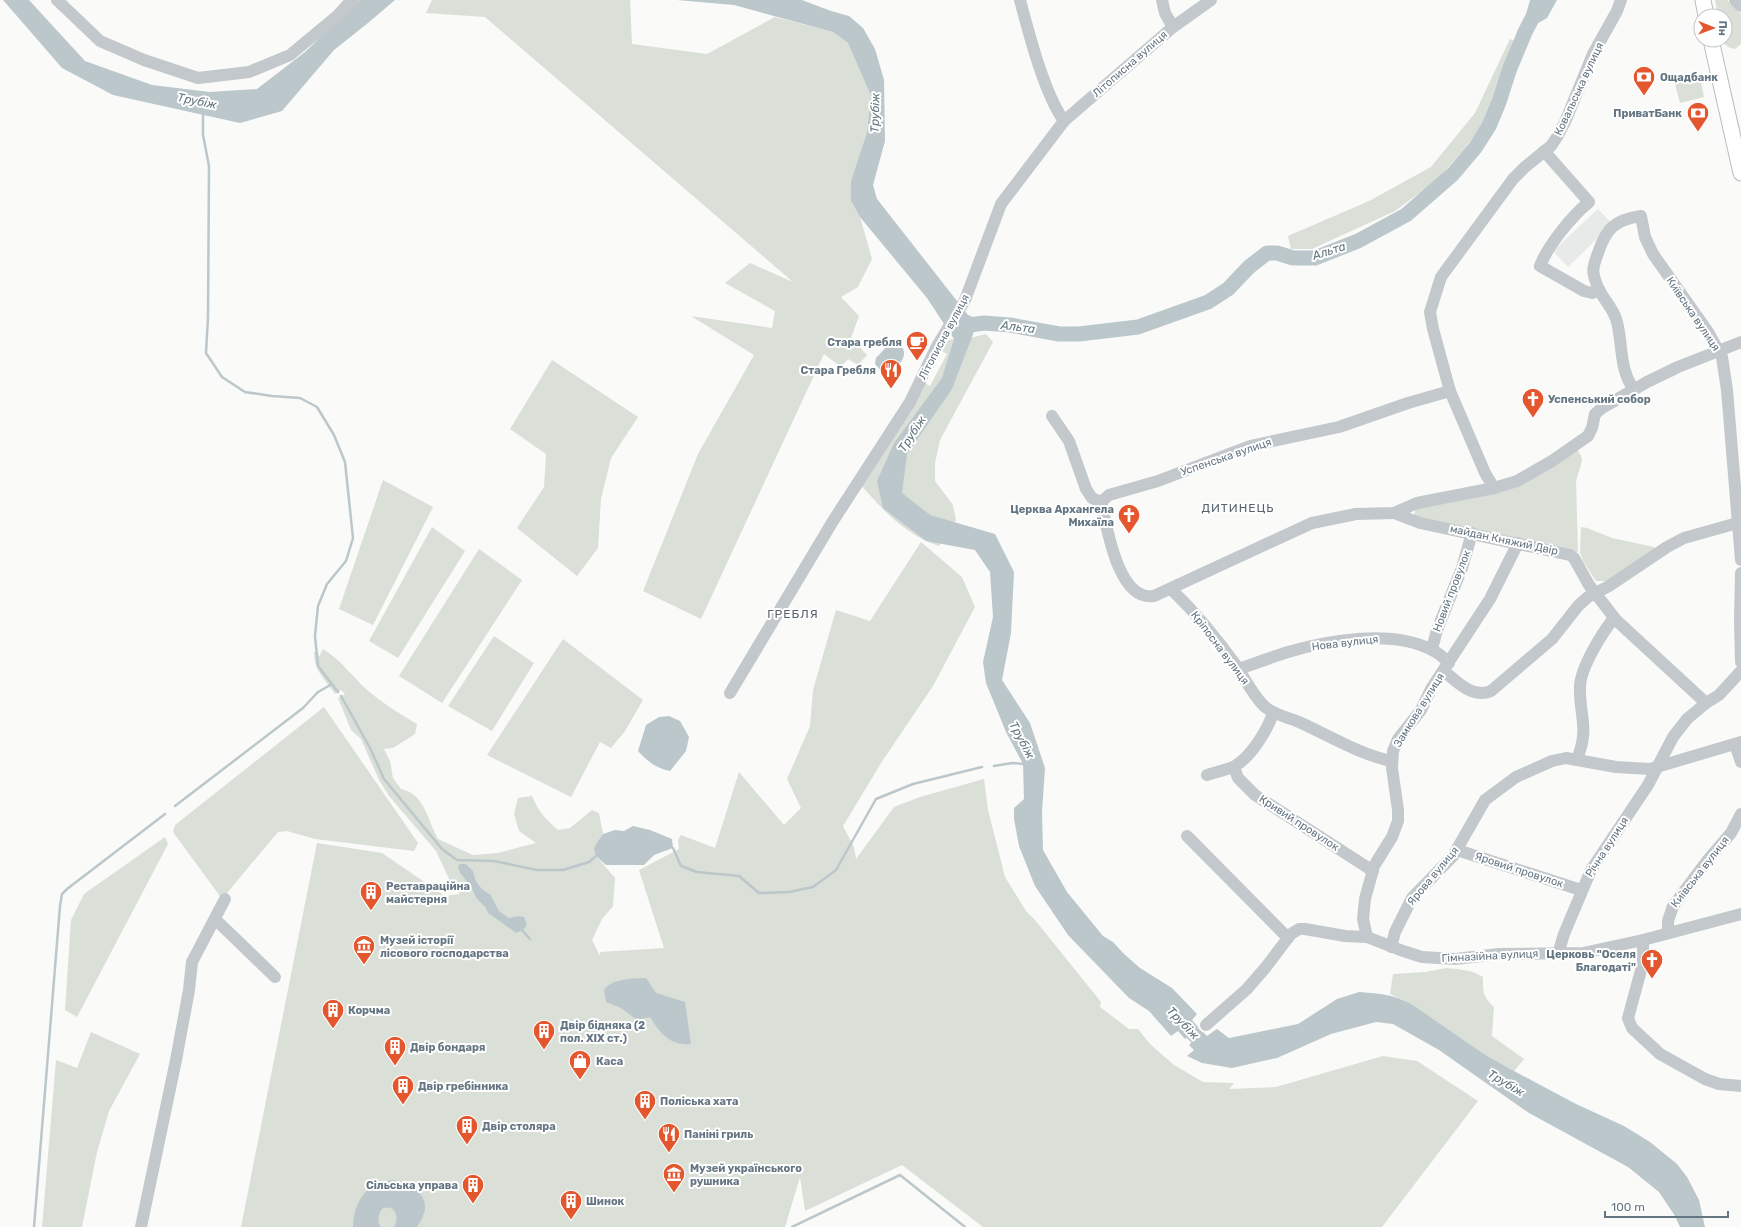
<svg xmlns="http://www.w3.org/2000/svg" width="1741" height="1227" font-family="Rubik,sans-serif">
<rect width="100%" height="100%" fill="#fafaf8"/>
<polygon fill="#e8e9e9" points="1598,209 1612,224 1568,267 1553,251"/>
<g fill="#dadfd7" fill-rule="evenodd">
<polygon points="432,0 630,0 632,44 707,54 775,17 833,32 848,43 871,96 867,132 851,181 851,201 860,217 872,259 858,287 841,297 859,316 851,338 867,355 858,365 848,359 841,367 824,354 701,619 643,591 698,454 754,355 691,316 772,328 775,311 725,283 750,263 793,282 485,17 426,13"/>
<polygon points="1715,0 1727,0 1741,14 1741,44 1735,49 1728,47 1724,43 1725,16 1718,16"/>
<polygon points="1510,39 1516,42 1488,116 1465,148 1438,179 1395,211 1312,249 1291,249 1288,236 1369,201 1431,167 1475,113"/>
<polygon points="1700,78 1704,97 1680,103 1675,84"/>
<path d="M 986,334 L 993,342 L 940,440 L 935,463 L 935,481 L 953,505 L 956,520 L 939,546 C 904,534 884,511 859,483 L 923,382 L 930,386 L 947,354 L 940,350 L 945,340 L 974,337 Z"/>
<polygon points="552,360 638,417 611,458 601,499 598,548 577,576 517,528 544,487 546,454 510,429"/>
<polygon points="1577,448 1581,456 1582,461 1576,481 1578,552 1422,521 1414,515 1416,508 1492,493"/>
<polygon points="383,480 433,507 373,625 339,609"/>
<polygon points="432,527 465,551 398,658 369,641"/>
<polygon points="1581,527 1587,528 1612,538 1654,547 1655,550 1607,581 1596,581 1583,561 1580,552"/>
<path d="M 921,542 L 962,577 L 975,607 L 933,686 L 883,760 L 843,826 L 854,847 L 856,859 L 894,807 L 920,797 L 984,779 L 988,810 L 1005,877 L 1026,911 L 1035,920 L 1101,1002 L 1100,1007 L 1129,1029 L 1138,1029 L 1150,1044 L 1174,1065 L 1203,1082 L 1234,1083 L 1229,1089 L 1276,1087 L 1383,1056 L 1417,1061 L 1478,1101 L 1382,1227 L 983,1227 L 902,1165 L 805,1211 L 800,1177 L 785,1227 L 241,1227 L 317,843 L 382,853 L 445,896 L 460,894 L 451,883 L 436,851 L 389,796 L 379,780 L 361,739 L 351,730 L 338,698 L 345,694 L 341,690 L 335,694 C 325,679 314,671 314,652 L 318,652 L 319,657 L 323,649 C 340,659 352,676 366,689 C 382,703 400,714 417,724 L 415,734 L 393,748 L 384,749 L 390,761 L 393,778 L 401,789 C 425,794 427,819 438,839 L 473,855 L 498,853 L 536,843 L 519,831 L 514,814 L 518,798 L 532,796 C 538,811 546,820 558,830 L 570,828 L 592,810 L 599,813 L 603,834 L 598,841 L 596,856 L 615,878 L 613,906 L 602,919 L 592,940 L 600,956 L 600,952 L 664,948 L 639,870 L 679,849 L 678,840 L 681,835 L 715,848 L 739,772 L 784,825 L 801,808 L 787,779 L 810,726 L 813,690 L 836,610 L 870,621 ZM 473,871 L 476,881 L 482,889 L 491,895 L 499,911 L 509,918 L 517,916 L 516,933 L 488,913 L 485,907 L 476,898 L 471,887 L 460,873 Z"/>
<polygon points="479,549 522,580 442,703 399,676"/>
<polygon points="494,636 534,663 492,731 448,706"/>
<polygon points="563,639 643,700 625,731 611,748 600,742 571,797 487,755"/>
<polygon points="324,707 418,843 414,851 315,839 287,831 278,832 222,899 173,832 175,825"/>
<polygon points="165,837 168,844 77,1017 65,1010 71,920 84,894"/>
<path d="M 1446,968 C 1459,969 1472,970 1483,977 C 1483,992 1483,997 1494,1007 L 1492,1036 L 1524,1059 L 1514,1071 L 1484,1054 L 1413,1005 L 1390,994 L 1393,974 L 1425,972 Z"/>
<polygon points="91,1032 140,1054 109,1111 97,1152 82,1227 42,1227 56,1060 77,1068"/>
</g>
<g fill="#bbc7cb">
<polygon points="3,0 29,0 85,61 152,85 210,92 257,89 305,52 359,0 395,0 368,23 334,50 282,111 240,123 113,95 62,68"/>
<polygon points="677,0 802,0 831,11 849,16 863,28 875,49 884,80 885,141 873,185 877,199 968,315 983,321 981,326 975,329 952,389 907,454 902,493 930,515 995,534 1014,572 1011,633 1002,680 1030,723 1045,768 1042,812 1043,850 1067,892 1103,936 1113,942 1123,953 1140,968 1172,988 1197,1014 1192,1020 1198,1027 1185,1039 1178,1031 1171,1036 1149,1011 1129,998 1068,935 1035,886 1019,846 1014,819 1014,808 1024,799 1023,764 1006,732 986,683 983,662 993,617 990,572 975,550 926,541 883,508 877,481 894,443 942,378 954,339 927,298 860,217 851,201 851,181 867,132 871,96 848,43 833,32 734,5"/>
<polygon points="1530,0 1557,0 1547,18 1526,30 1525,18"/>
<path d="M 891,342 C 915,346 902,370 883,373 L 875,364 L 876,358 Z"/>
<path d="M 669,716 L 680,721 L 689,737 L 686,751 L 670,771 C 656,768 648,762 638,751 L 646,725 L 659,717 Z"/>
<polygon points="633,826 650,830 672,839 673,848 654,855 644,865 606,865 596,856 594,848 598,841 603,834 615,830 624,831"/>
<polygon points="460,864 466,864 473,871 476,881 482,889 491,895 499,911 509,918 517,916 524,917 527,925 523,930 516,933 488,913 485,907 476,898 471,887 460,873 458,866"/>
<path d="M 646,978 L 656,993 L 685,1002 L 691,1044 C 670,1046 660,1033 650,1017 L 637,1020 L 621,1008 L 606,1002 L 604,990 C 612,978 632,979 646,978 Z"/>
<path d="M 1359,992 C 1382,994 1392,994 1413,1005 L 1484,1054 L 1514,1071 L 1576,1104 L 1624,1126 L 1650,1142 L 1677,1164 L 1687,1177 L 1699,1200 L 1705,1227 L 1680,1227 L 1675,1216 L 1659,1192 L 1628,1167 L 1529,1113 L 1439,1050 L 1393,1024 L 1376,1022 L 1331,1034 L 1277,1058 L 1232,1068 L 1202,1063 L 1187,1056 L 1194,1050 L 1189,1045 L 1203,1032 L 1207,1036 L 1217,1029 L 1229,1038 L 1298,1024 L 1337,999 Z"/>
<path d="M 393,1180 C 407,1182 427,1192 425,1209 C 424,1215 420,1222 417,1227 L 394,1227 C 400,1218 395,1203 382,1209 C 378,1214 377,1222 381,1227 L 353,1227 C 354,1201 366,1183 393,1180 Z"/>
</g>
<g fill="none" stroke-linecap="round" stroke-linejoin="round">
<g stroke="#bbc7cb" stroke-width="2.5">
<polyline points="203,114 203,135 209,166 208,317 206,353 222,377 245,392 272,396 300,398 317,407 334,435 345,462 353,538 346,561 327,584 318,606 315,636 318,666 338,692"/>
<polyline points="341,696 370,748 384,779 442,849 457,860 494,861 537,870 563,870 589,862 596,856"/>
<polyline points="994,766 1012,763 1023,764"/>
<polyline points="175,806 303,708 318,692 332,684"/>
<polyline points="673,848 681,866 697,872 739,876 759,893 789,892 813,887 836,870 876,799 913,784 982,767"/>
<polyline points="521,929 530,939"/>
<polyline points="34,1227 60,906 62,894 67,889 165,814"/>
<polyline points="792,1227 900,1175 965,1227"/>
</g>
<g stroke="#bbc7cb" stroke-width="15">
<polyline points="963,326 984,323 1010,325 1059,334 1079,334 1138,327 1208,302 1228,289 1249,267 1267,253 1277,253 1293,258 1315,258 1358,241 1406,215 1453,174 1475,148 1489,126 1499,102 1510,68 1526,30 1542,0"/>
<polyline points="1178,1018 1208,1049 1213,1051"/>
</g>
<g stroke="#b5babe" stroke-width="17">
<g id="major">
<polyline points="1703,0 1706,16"/>
<polyline points="1711,40 1741,173"/>
</g>
</g>
<g stroke="#c3c8cc" stroke-width="12">
<polyline points="57,0 100,41 144,60 198,78 249,72 290,55 337,16 352,0"/>
<path d="M 1020,0 C 1029,34 1044,93 1064,121"/>
<polyline points="1162,0 1165,13 1173,27"/>
<polyline points="1735,0 1741,6"/>
<path d="M 1544,151 L 1589,202 C 1572,216 1548,245 1540,266 L 1584,291 L 1592,293 L 1600,291"/>
<path d="M 1634,390 C 1619,369 1623,346 1617,322 C 1614,308 1602,299 1597,285 C 1591,270 1593,267 1598,253 C 1606,229 1614,220 1641,216 L 1645,237 L 1653,254 L 1708,332 L 1722,357 L 1727,390 L 1741,560"/>
<polyline points="1052,416 1069,441 1086,489 1092,498 1101,502 1109,495 1158,481 1250,446 1339,427 1408,403 1450,391"/>
<polyline points="1494,488 1485,473 1450,391 1433,329 1430,312 1441,277 1513,179 1525,167 1551,146 1557,137 1565,122 1593,54 1617,11 1621,0"/>
<path d="M 1101,502 C 1107,527 1118,602 1154,596 L 1312,523 L 1356,514 L 1394,513 L 1417,503 L 1494,488 L 1517,481 L 1552,461 L 1588,436 L 1592,428 L 1595,414 L 1602,408 L 1647,382 L 1678,367 L 1741,342"/>
<polyline points="1394,513 1420,523 1570,555 1574,558 1589,585 1616,620 1706,703"/>
<polyline points="1741,573 1740,620 1741,662"/>
<path d="M 1171,589 C 1196,613 1218,640 1238,668 C 1246,681 1253,695 1264,706 C 1274,715 1287,717 1299,722 C 1330,736 1359,754 1391,761"/>
<polyline points="1432,649 1437,630 1462,568 1472,533"/>
<path d="M 1238,669 C 1255,664 1271,657 1288,652 C 1329,640 1393,629 1432,650 C 1439,653 1444,658 1449,663"/>
<path d="M 1444,671 C 1457,682 1473,699 1491,691 L 1552,639 L 1578,606 L 1588,597 L 1609,586 L 1667,547 L 1684,538 L 1741,522"/>
<polyline points="730,693 833,521 910,402 937,346 965,300 1001,204 1064,121 1173,27 1211,0"/>
<polyline points="1735,744 1741,762"/>
<path d="M 1577,759 C 1590,727 1579,717 1580,686 C 1581,667 1602,633 1614,618"/>
<polyline points="1234,767 1238,778 1255,795 1373,871"/>
<path d="M 1207,775 C 1216,772 1227,770 1235,766 C 1251,757 1268,729 1273,713"/>
<polyline points="1187,836 1288,938"/>
<polyline points="1457,850 1581,890"/>
<polyline points="215,919 275,977"/>
<polyline points="1668,933 1668,921 1673,906 1707,861 1731,833 1741,814"/>
<polyline points="1367,937 1363,919 1365,899 1374,866 1392,837 1398,821 1398,810 1392,768 1393,751 1398,739 1421,710 1431,689 1490,599 1518,543"/>
<polyline points="1643,940 1643,963 1628,1018 1632,1028 1660,1054 1705,1079 1719,1084 1741,1086"/>
<polyline points="1391,947 1395,932 1412,898 1453,856 1485,800 1516,777 1552,761 1566,758 1616,767 1650,769 1741,742"/>
<polyline points="1558,954 1564,934 1591,870 1648,785 1673,737 1687,719 1706,703 1719,695 1741,671"/>
<polyline points="1206,1025 1247,989 1266,967 1291,934 1299,929 1305,929 1345,936 1367,937 1403,951 1422,957 1455,959 1499,954 1583,953 1643,940 1741,914"/>
<polyline points="141,1227 176,1060 189,990 192,962 225,899"/>
</g>
<use href="#major" stroke="#fff" stroke-width="15"/>
</g>
<defs>
<g id="bank-pin" transform="scale(1.15)"><path d="M0 17L-7.5 6A9.5 9.5 0 1 1 7.5 6Z" fill="#e4572e" stroke="#fff"/><path d="M-6-4H6V4H-6ZM0-2.3a2.3 2.3 0 1 0 0 4.6a2.3 2.3 0 1 0 0-4.6Z" fill="#fff"/></g>
<g id="cafe-pin" transform="scale(1.15)"><path d="M0 17L-7.5 6A9.5 9.5 0 1 1 7.5 6Z" fill="#e4572e" stroke="#fff"/><path d="M-5.5-4.5H6V0H3Q3 3.5 0 3.5H-2.5Q-5.5 3.5-5.5 0ZM3-3.2v2h1.7v-2ZM-6 4.5H4V6H-6Z" fill="#fff"/></g>
<g id="restaurant-pin" transform="scale(1.15)"><path d="M0 17L-7.5 6A9.5 9.5 0 1 1 7.5 6Z" fill="#e4572e" stroke="#fff"/><path d="M-5-6h1v4h1v-4h1v4h1v-4h1v5L-1.5 .5V6h-2V.5L-5-1ZM5-6V6H3V1.5H1.5Q1.5-4 5-6Z" fill="#fff"/></g>
<g id="church-pin" transform="scale(1.15)"><path d="M0 17L-7.5 6A9.5 9.5 0 1 1 7.5 6Z" fill="#e4572e" stroke="#fff"/><path d="M-1.2-6h2.4v3.5h3.3v2.4h-3.3V6h-2.4V-.1h-3.3v-2.4h3.3Z" fill="#fff"/></g>
<g id="building-pin" transform="scale(1.15)"><path d="M0 17L-7.5 6A9.5 9.5 0 1 1 7.5 6Z" fill="#e4572e" stroke="#fff"/><path d="M-4-6H4V6H1V3H-1V6H-4ZM-2.5-4.3h1.7v1.8h-1.7ZM.8-4.3h1.7v1.8H.8ZM-2.5-1h1.7V.8h-1.7ZM.8-1h1.7V.8H.8Z" fill="#fff"/></g>
<g id="museum-pin" transform="scale(1.15)"><path d="M0 17L-7.5 6A9.5 9.5 0 1 1 7.5 6Z" fill="#e4572e" stroke="#fff"/><path d="M0-6L6-3V-2H-6V-3ZM-5-1h2V3h-2ZM-1-1h2V3h-2ZM3-1h2V3H3ZM-6 4H6V6H-6Z" fill="#fff"/></g>
<g id="shop-pin" transform="scale(1.15)"><path d="M0 17L-7.5 6A9.5 9.5 0 1 1 7.5 6Z" fill="#e4572e" stroke="#fff"/><path d="M-5-2.5h2.3a2.7 3.5 0 0 1 5.4 0H5L5.5 6h-11ZM-1.5-2.5h3a1.5 2.3 0 0 0-3 0Z" fill="#fff"/></g>
</defs>
<g fill-rule="evenodd">
<use href="#bank-pin" x="1644" y="77"/>
<use href="#bank-pin" x="1698" y="113"/>
<use href="#cafe-pin" x="917" y="342"/>
<use href="#restaurant-pin" x="891" y="370"/>
<use href="#church-pin" x="1533" y="399"/>
<use href="#church-pin" x="1129" y="515"/>
<use href="#building-pin" x="371" y="892"/>
<use href="#museum-pin" x="364" y="946"/>
<use href="#church-pin" x="1652" y="960"/>
<use href="#building-pin" x="333" y="1010"/>
<use href="#building-pin" x="544" y="1031"/>
<use href="#building-pin" x="395" y="1047"/>
<use href="#shop-pin" x="580" y="1061"/>
<use href="#building-pin" x="403" y="1086"/>
<use href="#building-pin" x="645" y="1101"/>
<use href="#building-pin" x="467" y="1126"/>
<use href="#restaurant-pin" x="669" y="1134"/>
<use href="#museum-pin" x="674" y="1174"/>
<use href="#building-pin" x="473" y="1185"/>
<use href="#building-pin" x="571" y="1201"/>
</g>
<g text-anchor="middle" dominant-baseline="central" stroke-width="4" stroke-linejoin="round" paint-order="stroke">
<g font-size="11" fill="#657683" stroke="#fff">
<text transform="translate(1130 64) rotate(-41)">Літописна вулиця</text>
<text transform="translate(1579 89) rotate(-65)">Ковальська вулиця</text>
<text transform="translate(1693 314) rotate(56)">Київська вулиця</text>
<text transform="translate(944 337) rotate(-62)">Літописна вулиця</text>
<text transform="translate(1226 457) rotate(-19)">Успенська вулиця</text>
<text transform="translate(1504 540) rotate(12)">майдан Княжий Двір</text>
<text transform="translate(1452 591) rotate(-69)">Новий провулок</text>
<text transform="translate(1345 643) rotate(-7)">Нова вулиця</text>
<text transform="translate(1220 648) rotate(53)">Кріпосна вулиця</text>
<text transform="translate(1419 710) rotate(-58)">Замкова вулиця</text>
<text transform="translate(1299 823) rotate(33)">Кривий провулок</text>
<text transform="translate(1607 847) rotate(-57)">Річна вулиця</text>
<text transform="translate(1519 870) rotate(18)">Яровий провулок</text>
<text transform="translate(1700 872) rotate(-52)">Київська вулиця</text>
<text transform="translate(1433 876) rotate(-50)">Ярова вулиця</text>
<text transform="translate(1490 956) rotate(-3)">Гімназійна вулиця</text>
</g>
<g font-size="11" font-weight="bold" fill="#657683" stroke="#fff" text-anchor="start">
<text x="1660" y="77">Ощадбанк</text>
<text x="1682" y="113" text-anchor="end">ПриватБанк</text>
<text x="902" y="342" text-anchor="end">Стара гребля</text>
<text x="876" y="370" text-anchor="end">Стара Гребля</text>
<text x="1548" y="399">Успенський собор</text>
<text x="1114" y="509" text-anchor="end">Церква Архангела<tspan x="1114" dy="13">Михаїла</tspan></text>
<text x="386" y="886">Реставраційна<tspan x="386" dy="13">майстерня</tspan></text>
<text x="380" y="940">Музей історії<tspan x="380" dy="13">лісового господарства</tspan></text>
<text x="1636" y="954" text-anchor="end">Церковь "Оселя<tspan x="1636" dy="13">Благодаті"</tspan></text>
<text x="348" y="1010">Корчма</text>
<text x="560" y="1025">Двір бідняка (2<tspan x="560" dy="13">пол. XIX ст.)</tspan></text>
<text x="410" y="1047">Двір бондаря</text>
<text x="596" y="1061">Каса</text>
<text x="418" y="1086">Двір гребінника</text>
<text x="660" y="1101">Поліська хата</text>
<text x="482" y="1126">Двір столяра</text>
<text x="684" y="1134">Паніні гриль</text>
<text x="690" y="1168">Музей українського<tspan x="690" dy="13">рушника</tspan></text>
<text x="458" y="1185" text-anchor="end">Сільська управа</text>
<text x="586" y="1201">Шинок</text>
</g>
<g font-size="12" font-style="italic" fill="#60757c" stroke="#fff">
<text transform="translate(197 101) rotate(11)">Трубіж</text>
<text transform="translate(875 113) rotate(-89)">Трубіж</text>
<text transform="translate(1329 251) rotate(-18)">Альта</text>
<text transform="translate(1018 327) rotate(7)">Альта</text>
<text transform="translate(912 434) rotate(-57)">Трубіж</text>
<text transform="translate(1022 740) rotate(62)">Трубіж</text>
<text transform="translate(1183 1023) rotate(46)">Трубіж</text>
<text transform="translate(1506 1083) rotate(31)">Трубіж</text>
</g>
<g font-size="12" letter-spacing="1" fill="#57646e" stroke="#fff">
<text x="1238" y="508">ДИТИНЕЦЬ</text>
<text x="793" y="614">ГРЕБЛЯ</text>
</g>
</g>
<g transform="translate(1713 28) rotate(91)"><circle r="19" fill="#ffffff" stroke="#c1c8cd"/>
<path d="M0-3L7 15L0 10L-7 15Z" fill="#e4572e"/>
<text y="-6" font-size="11" font-weight="bold" text-anchor="middle" fill="#657683">Пн</text>
</g>
<path d="M1605 1211v6h123v-6" fill="none" stroke="#657683" stroke-width="2"/>
<text x="1611" y="1211" font-size="12" fill="#657683" stroke="#ffffff" stroke-width="3" paint-order="stroke">100 m</text>
</svg>
